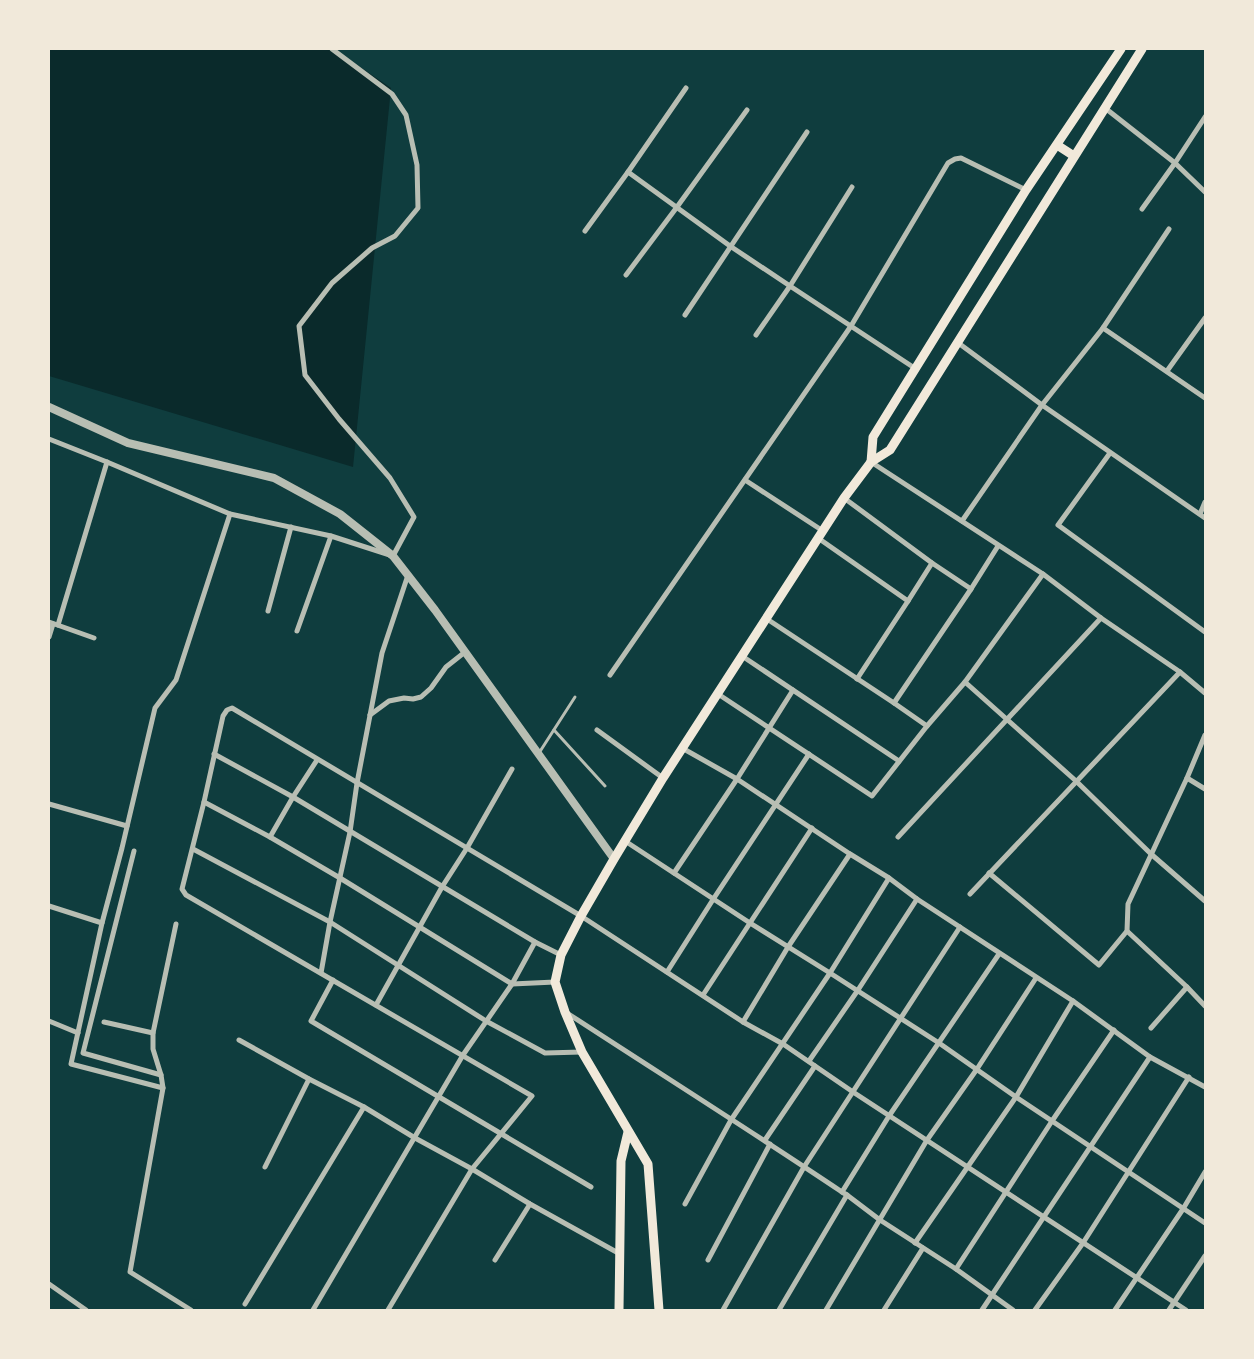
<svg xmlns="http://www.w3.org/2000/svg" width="1254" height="1359" font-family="'PT Sans',sans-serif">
<rect width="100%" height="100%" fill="#0f3d3e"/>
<polygon fill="#0a2a2b" points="49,49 334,49 391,88 353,467 49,376"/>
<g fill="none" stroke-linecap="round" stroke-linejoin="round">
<g stroke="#b8beb3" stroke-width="3">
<polyline points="554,730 605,786"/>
<polyline points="539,753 575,697"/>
</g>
<g stroke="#b8beb3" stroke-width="5">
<polyline points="1105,108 1175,163 1205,192"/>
<polyline points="628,172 686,88"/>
<polyline points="1142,209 1175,163 1205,117"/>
<polyline points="585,231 628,172 730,246 790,286 916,369"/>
<polyline points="626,275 677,207 747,110"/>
<polyline points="685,315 807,132"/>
<polyline points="1103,328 1205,398"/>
<polyline points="756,335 790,286 852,187"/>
<polyline points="957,342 1042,405 1205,518"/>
<polyline points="1167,371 1205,318"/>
<polyline points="49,439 107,462 230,514"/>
<polyline points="1110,453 1058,525 1205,632"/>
<polyline points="871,462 1043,574 1101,618 1180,672"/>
<polyline points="745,480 823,531"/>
<polyline points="844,498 932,563 971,589"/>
<polyline points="1200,514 1205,502"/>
<polyline points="962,521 1042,405 1103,328 1169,229"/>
<polyline points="818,538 908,601 932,563"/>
<polyline points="268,611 291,527"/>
<polyline points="767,619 894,703 927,726 965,682 1076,781 1151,854 1205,901"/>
<polyline points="49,622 94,638"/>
<polyline points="58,625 107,462"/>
<polyline points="297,631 331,536"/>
<polyline points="49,637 53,624"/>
<polyline points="742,656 899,761"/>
<polyline points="610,675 851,326 948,163 955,159 961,158 1026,190"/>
<polyline points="857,679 908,601"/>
<polyline points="965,682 1043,574"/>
<polyline points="718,694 872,796 927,726"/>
<polyline points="894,703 971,589 998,546"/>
<polyline points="370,715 389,701 404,698 413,699 421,697 431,688 446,667 465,652"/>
<polyline points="597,730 663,778"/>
<polyline points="682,748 737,779 850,854 889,878 917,899 1073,1001 1150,1057 1205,1087"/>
<polyline points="214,754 293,797 535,942 561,955"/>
<polyline points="1187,778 1205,735"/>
<polyline points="204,802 270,837 340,878 512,984 555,982"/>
<polyline points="49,804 127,826"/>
<polyline points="270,837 293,797 317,760"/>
<polyline points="898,837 1101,618"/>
<polyline points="625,841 750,923 830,973 939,1043 1016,1097 1205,1223"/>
<polyline points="193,849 330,922 486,1021 545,1053 582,1052"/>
<polyline points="134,851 83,1053 161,1075"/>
<polyline points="674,873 737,779 793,690"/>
<polyline points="989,873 1099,965 1127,931 1128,904 1187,778 1205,789"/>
<polyline points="970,894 1180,672 1205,693"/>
<polyline points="49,906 102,923"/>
<polyline points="1127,931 1187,987"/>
<polyline points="667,972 714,898 809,754"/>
<polyline points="321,973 330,922 350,832 357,783 382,653 408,575"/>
<polyline points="333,980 311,1021 591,1187"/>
<polyline points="703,995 812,828"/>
<polyline points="376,1005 442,887 467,848 512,769"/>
<path d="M 567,1013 C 659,1073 751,1131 842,1192"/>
<polyline points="49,1021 78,1033"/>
<polyline points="104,1022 153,1033"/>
<polyline points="743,1022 788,947 850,854"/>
<polyline points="1151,1028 1187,987 1205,1006"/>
<polyline points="239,1040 309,1079 364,1107 415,1138 472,1169 530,1204 620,1254"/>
<polyline points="809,1061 858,990 917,899"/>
<polyline points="163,1088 161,1075 153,1049 153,1033 176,924"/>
<polyline points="765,1140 815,1066"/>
<polyline points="265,1167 309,1079"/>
<polyline points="847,1195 880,1220 956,1269 1013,1310"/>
<polyline points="685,1204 731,1120 830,973 889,878"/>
<polyline points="915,1243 1016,1097 1073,1001"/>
<polyline points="495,1260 530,1204"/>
<polyline points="708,1260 770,1144"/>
<polyline points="956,1269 1052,1121 1114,1030"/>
<polyline points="49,1284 86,1310"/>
<polyline points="245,1304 364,1107"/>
<polyline points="191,1310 130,1272 163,1088 71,1064 102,923 122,848 155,708 176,680 230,514 331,536 393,556 414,517 390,478 339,419 305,375 299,326 332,283 372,248 395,236 418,208 417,165 406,115 392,94 332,49"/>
<polyline points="313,1310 463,1055 512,984 535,942"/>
<polyline points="388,1310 472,1169 532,1096 186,895 182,889 183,885 204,802 223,716 227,710 232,708 581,916 743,1022 783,1044 853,1092 1186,1310"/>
<polyline points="723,1310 804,1167 960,927"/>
<polyline points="779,1310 847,1195 842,1192 889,1116 999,954"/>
<polyline points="826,1310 927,1140 977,1069 1036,978"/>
<polyline points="884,1310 923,1248"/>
<polyline points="982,1310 1150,1057"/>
<polyline points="1035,1310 1083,1243 1189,1077"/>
<polyline points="1115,1310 1183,1209 1205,1172"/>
<polyline points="1169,1310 1205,1256"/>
</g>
<polyline stroke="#b8beb3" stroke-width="8" points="49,407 128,443 274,478 340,514 393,556 435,610 614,859"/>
<g stroke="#f1e9da" stroke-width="9">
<polyline points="1057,145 1074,156"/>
<polyline points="871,462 873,437 1026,190 1121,49"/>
<polyline points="619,1310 621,1161 628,1132"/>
<polyline points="659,1310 648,1164 582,1052 565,1012 555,982 561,955 581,916 614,859 663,778 844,498 871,462 890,450 1142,49"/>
</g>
</g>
<rect width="1254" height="1359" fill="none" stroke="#f1e9da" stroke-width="100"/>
</svg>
